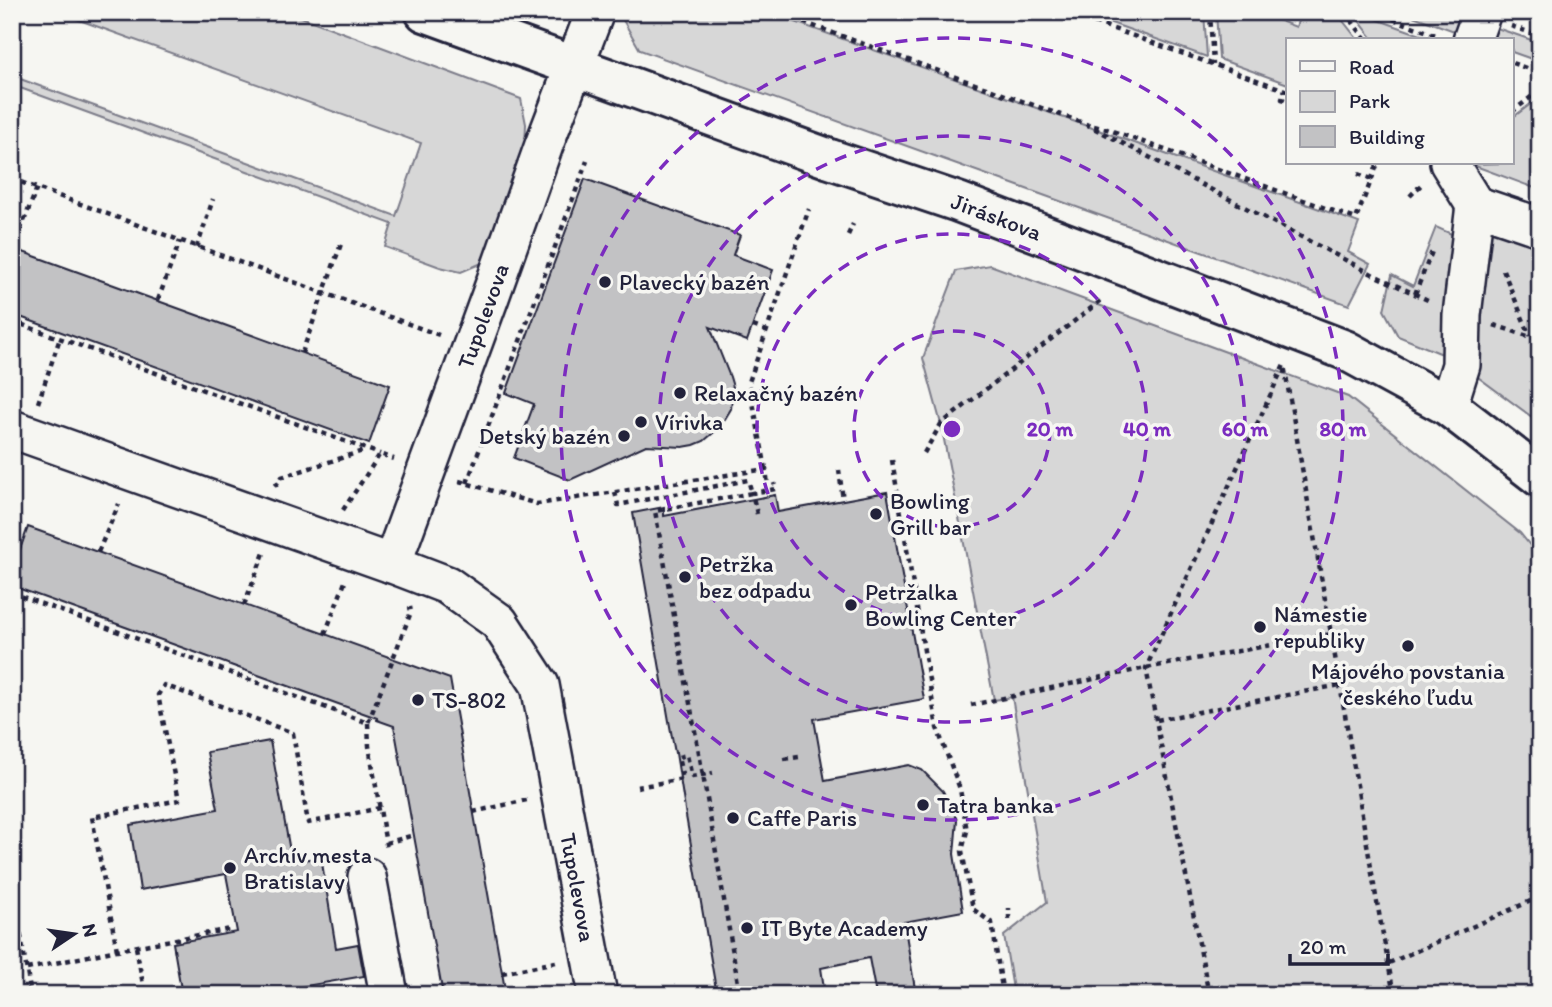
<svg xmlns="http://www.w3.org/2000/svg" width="1552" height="1007" font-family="Itim,sans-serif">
<rect width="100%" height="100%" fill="#f6f6f2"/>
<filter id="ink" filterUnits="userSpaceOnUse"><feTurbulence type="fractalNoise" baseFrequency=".0143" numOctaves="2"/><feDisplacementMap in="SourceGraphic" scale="14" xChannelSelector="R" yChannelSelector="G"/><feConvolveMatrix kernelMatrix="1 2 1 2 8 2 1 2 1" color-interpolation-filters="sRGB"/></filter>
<g filter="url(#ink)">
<g fill="#d7d7d7" stroke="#7c7c89" stroke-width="2">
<polygon points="57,12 288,12 521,99 526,124 525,147 482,263 461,272 440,267 385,247 392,224 12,85 12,76 396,216 421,143"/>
<polygon points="623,12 767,12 1359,223 1348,252 1370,264 1349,305 640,50 623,20"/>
<polygon points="1080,12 1204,12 1207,57"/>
<polygon points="1216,12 1256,12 1296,27 1301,12 1336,12 1358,40 1288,40 1288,84 1219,59"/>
<polygon points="1402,12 1455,12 1463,15 1457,32"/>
<polygon points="1359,13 1435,40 1374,40 1357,18"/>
<polygon points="1491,26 1540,43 1540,62 1512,52 1512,40 1486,40"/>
<polygon points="1540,97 1540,190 1470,164 1512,163 1512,118"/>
<polygon points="1486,220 1540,236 1540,423 1452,358 1398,336 1384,310 1392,275 1413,286 1436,227 1478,246"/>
<polygon points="990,265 1348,397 1520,533 1540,558 1540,995 1014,995 1004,936 1047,902 1012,697 994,700 941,424 923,358 956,271"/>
</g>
<g fill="#c2c2c4" stroke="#22223b" stroke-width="2">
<polygon points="585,179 740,235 733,255 773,270 747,341 710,327 730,377 733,387 731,409 720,427 704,441 694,445 683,447 646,445 570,480 514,458 534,404 506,393"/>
<polygon points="12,248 390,385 369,444 12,314"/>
<polygon points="887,492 924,699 814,719 825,781 909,765 922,770 943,791 957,820 954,854 963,911 904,922 916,995 876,995 869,958 821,968 825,995 717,995 686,816 676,753 675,753 669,721 633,513 664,507 664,516 775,495 778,512"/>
<polygon points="28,527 450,679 506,995 443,995 394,726 377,720 377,718 12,586 12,572"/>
<polygon points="270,741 292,862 321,857 336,948 358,944 364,976 254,995 182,995 173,943 237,932 226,874 140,890 130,825 218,809 207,752"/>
</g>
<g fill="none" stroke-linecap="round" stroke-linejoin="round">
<g stroke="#22223b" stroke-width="42">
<g id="street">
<polyline points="1472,40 1482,12"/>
<polyline points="1449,163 1475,205 1540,227"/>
<polyline points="1448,406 1461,365 1462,315 1475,205"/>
<path id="s1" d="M 12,429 L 392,564 L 447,585 L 499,622 L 540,685 L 598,995"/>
<path id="s2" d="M 392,564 L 490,297 L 544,145 L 595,12"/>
<polyline points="367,877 389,995"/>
</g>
</g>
<g stroke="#22223b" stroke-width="44">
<g id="secondary">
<path id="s3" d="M 425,12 L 830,159 L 958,202 L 1345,350 L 1448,406 L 1540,477"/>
</g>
</g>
<g stroke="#22223b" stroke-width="4.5" stroke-dasharray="5 5" stroke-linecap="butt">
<polyline points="775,12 1086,124 1376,276 1430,301"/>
<polyline points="1066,12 1285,90 1282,99 1288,101"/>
<polyline points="1210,12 1213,65"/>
<polyline points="1345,12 1366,40"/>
<polyline points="1374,12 1439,36"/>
<polyline points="928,19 930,12"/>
<polyline points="1511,26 1540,36"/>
<polyline points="1512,63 1540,73"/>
<polyline points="1512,112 1540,90"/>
<polyline points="1094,126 1107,129 1356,219 1378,163"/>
<polyline points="1358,174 1372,179"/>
<polyline points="12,179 439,335"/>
<polyline points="1410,196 1421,185"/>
<polyline points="848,235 853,224"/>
<polyline points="197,248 213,199"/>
<polyline points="13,249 37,188"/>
<polyline points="1503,270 1530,336"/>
<polyline points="1415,294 1433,249"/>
<polyline points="158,300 180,241"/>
<polyline points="12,321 380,454"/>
<polyline points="1494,325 1540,340"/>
<polyline points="753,326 767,331"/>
<polyline points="302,353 341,244"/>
<polyline points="38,403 60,338"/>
<polyline points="924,453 941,424 1103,299"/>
<polyline points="892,460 937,728 960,789 967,831 962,851 973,909 992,923 1003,995"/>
<polyline points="766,469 749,382 809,209"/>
<polyline points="839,470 843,500"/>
<polyline points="459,481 537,504 766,469 768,485"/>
<polyline points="12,483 17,468"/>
<polyline points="467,483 587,161"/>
<polyline points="275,486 282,477 366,450"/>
<polyline points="615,492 618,505 748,480 752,493 655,511 703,775 740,995"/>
<polyline points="343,510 380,454 394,459"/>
<polyline points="757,514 752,493 776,489 774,483"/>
<polyline points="98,552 119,504"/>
<polyline points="12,593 368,723 411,612 410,607"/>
<polyline points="244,605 264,553"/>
<polyline points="325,634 345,582"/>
<polyline points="971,705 1146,668 1331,634"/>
<polyline points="1157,720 1340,685"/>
<polyline points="368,723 369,746 387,850"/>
<polyline points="784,759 799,757"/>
<polyline points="637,787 683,779 678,757 687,755 692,777 713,773"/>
<polyline points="473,812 527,800"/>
<polyline points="386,843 414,835"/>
<polyline points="12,885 31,995"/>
<polyline points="1009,920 1009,908"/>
<polyline points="136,947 145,995"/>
<polyline points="117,950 92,817 179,800 158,695 164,685 293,733 308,823 380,808"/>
<polyline points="1389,963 1540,897"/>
<polyline points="27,969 117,950 231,929"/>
<polyline points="502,973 556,962"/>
<polyline points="275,994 275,995"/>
<polyline points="1209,995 1146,668 1284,365 1340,685 1375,891 1394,995"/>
</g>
<use href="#street" stroke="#f6f6f2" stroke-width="37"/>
<use href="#secondary" stroke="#f6f6f2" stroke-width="38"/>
</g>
</g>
<g fill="none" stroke="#7b2cbf" stroke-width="3.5" stroke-dasharray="12 9">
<circle cx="952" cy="429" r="98"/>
<circle cx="952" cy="429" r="195"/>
<circle cx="952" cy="429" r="293"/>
<circle cx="952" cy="429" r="391"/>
</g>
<g fill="#22223b" stroke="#f6f6f2" stroke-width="2.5">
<circle cx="605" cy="282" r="7"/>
<circle cx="680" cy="393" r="7"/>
<circle cx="641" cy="422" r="7"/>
<circle cx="624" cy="436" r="7"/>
<circle cx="876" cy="514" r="7"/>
<circle cx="685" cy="577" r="7"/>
<circle cx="851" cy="605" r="7"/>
<circle cx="1260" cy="627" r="7"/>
<circle cx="1408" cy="646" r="7"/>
<circle cx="418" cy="700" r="7"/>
<circle cx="923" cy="805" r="7"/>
<circle cx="733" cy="818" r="7"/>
<circle cx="230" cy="868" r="7"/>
<circle cx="747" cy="928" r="7"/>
</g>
<g text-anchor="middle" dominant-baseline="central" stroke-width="7" stroke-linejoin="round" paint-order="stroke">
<g font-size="23" fill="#22223b" stroke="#f6f6f2">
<text stroke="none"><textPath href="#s3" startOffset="607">Jiráskova</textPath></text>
<text stroke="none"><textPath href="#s2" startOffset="264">Tupolevova</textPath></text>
<text stroke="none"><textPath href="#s1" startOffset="807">Tupolevova</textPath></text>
</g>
<g font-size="23" fill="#22223b" stroke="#f6f6f2" text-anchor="start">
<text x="619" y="282">Plavecký bazén</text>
<text x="694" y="393">Relaxačný bazén</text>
<text x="655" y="422">Vírivka</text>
<text x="610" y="436" text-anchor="end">Detský bazén</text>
<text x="890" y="501">Bowling<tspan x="890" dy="26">Grill bar</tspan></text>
<text x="699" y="564">Petržka<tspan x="699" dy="26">bez odpadu</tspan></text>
<text x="865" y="592">Petržalka<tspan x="865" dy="26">Bowling Center</tspan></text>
<text x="1274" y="614">Námestie<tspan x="1274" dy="26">republiky</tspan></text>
<text x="1408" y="671" text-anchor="middle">Májového povstania<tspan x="1408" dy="26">českého ľudu</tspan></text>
<text x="432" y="700">TS-802</text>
<text x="937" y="805">Tatra banka</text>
<text x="747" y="818">Caffe Paris</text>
<text x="244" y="855">Archív mesta<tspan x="244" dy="26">Bratislavy</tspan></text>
<text x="761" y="928">IT Byte Academy</text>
</g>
</g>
<circle cx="952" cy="429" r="10" fill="#7b2cbf" stroke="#f6f6f2" stroke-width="3.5"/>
<g font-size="21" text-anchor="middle" font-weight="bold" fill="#7b2cbf" stroke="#f6f6f2" stroke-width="7" stroke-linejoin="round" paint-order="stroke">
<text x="1050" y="436">20 m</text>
<text x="1147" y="436">40 m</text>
<text x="1245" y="436">60 m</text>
<text x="1343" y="436">80 m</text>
</g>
<rect width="1552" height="1007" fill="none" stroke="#f6f6f2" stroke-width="42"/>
<rect x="21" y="21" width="1510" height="965" fill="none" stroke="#22223b" stroke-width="2.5" filter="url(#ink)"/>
<rect x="1286" y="38" width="228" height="126" fill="#f6f6f2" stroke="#a1a1a9" stroke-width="2"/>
<rect x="1300" y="61" width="35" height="10" fill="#f6f6f2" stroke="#a1a1a9" stroke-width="2"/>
<text x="1349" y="74" font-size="21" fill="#22223b">Road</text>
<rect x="1300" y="91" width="35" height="21" fill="#d7d7d7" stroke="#a1a1a9" stroke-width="2"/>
<text x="1349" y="108" font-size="21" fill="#22223b">Park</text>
<rect x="1300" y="126" width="35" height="21" fill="#c2c2c4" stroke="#a1a1a9" stroke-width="2"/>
<text x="1349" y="144" font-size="21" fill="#22223b">Building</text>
<g transform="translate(74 934) rotate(77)" stroke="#f6f6f2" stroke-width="5" paint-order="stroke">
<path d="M0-5L12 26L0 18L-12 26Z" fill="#22223b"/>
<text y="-10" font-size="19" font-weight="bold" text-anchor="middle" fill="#22223b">N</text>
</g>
<path d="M1290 954v10h98v-10" fill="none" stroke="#22223b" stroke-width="3.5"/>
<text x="1300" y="954" font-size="21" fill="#22223b" stroke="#f6f6f2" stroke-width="5" paint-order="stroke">20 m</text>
</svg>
